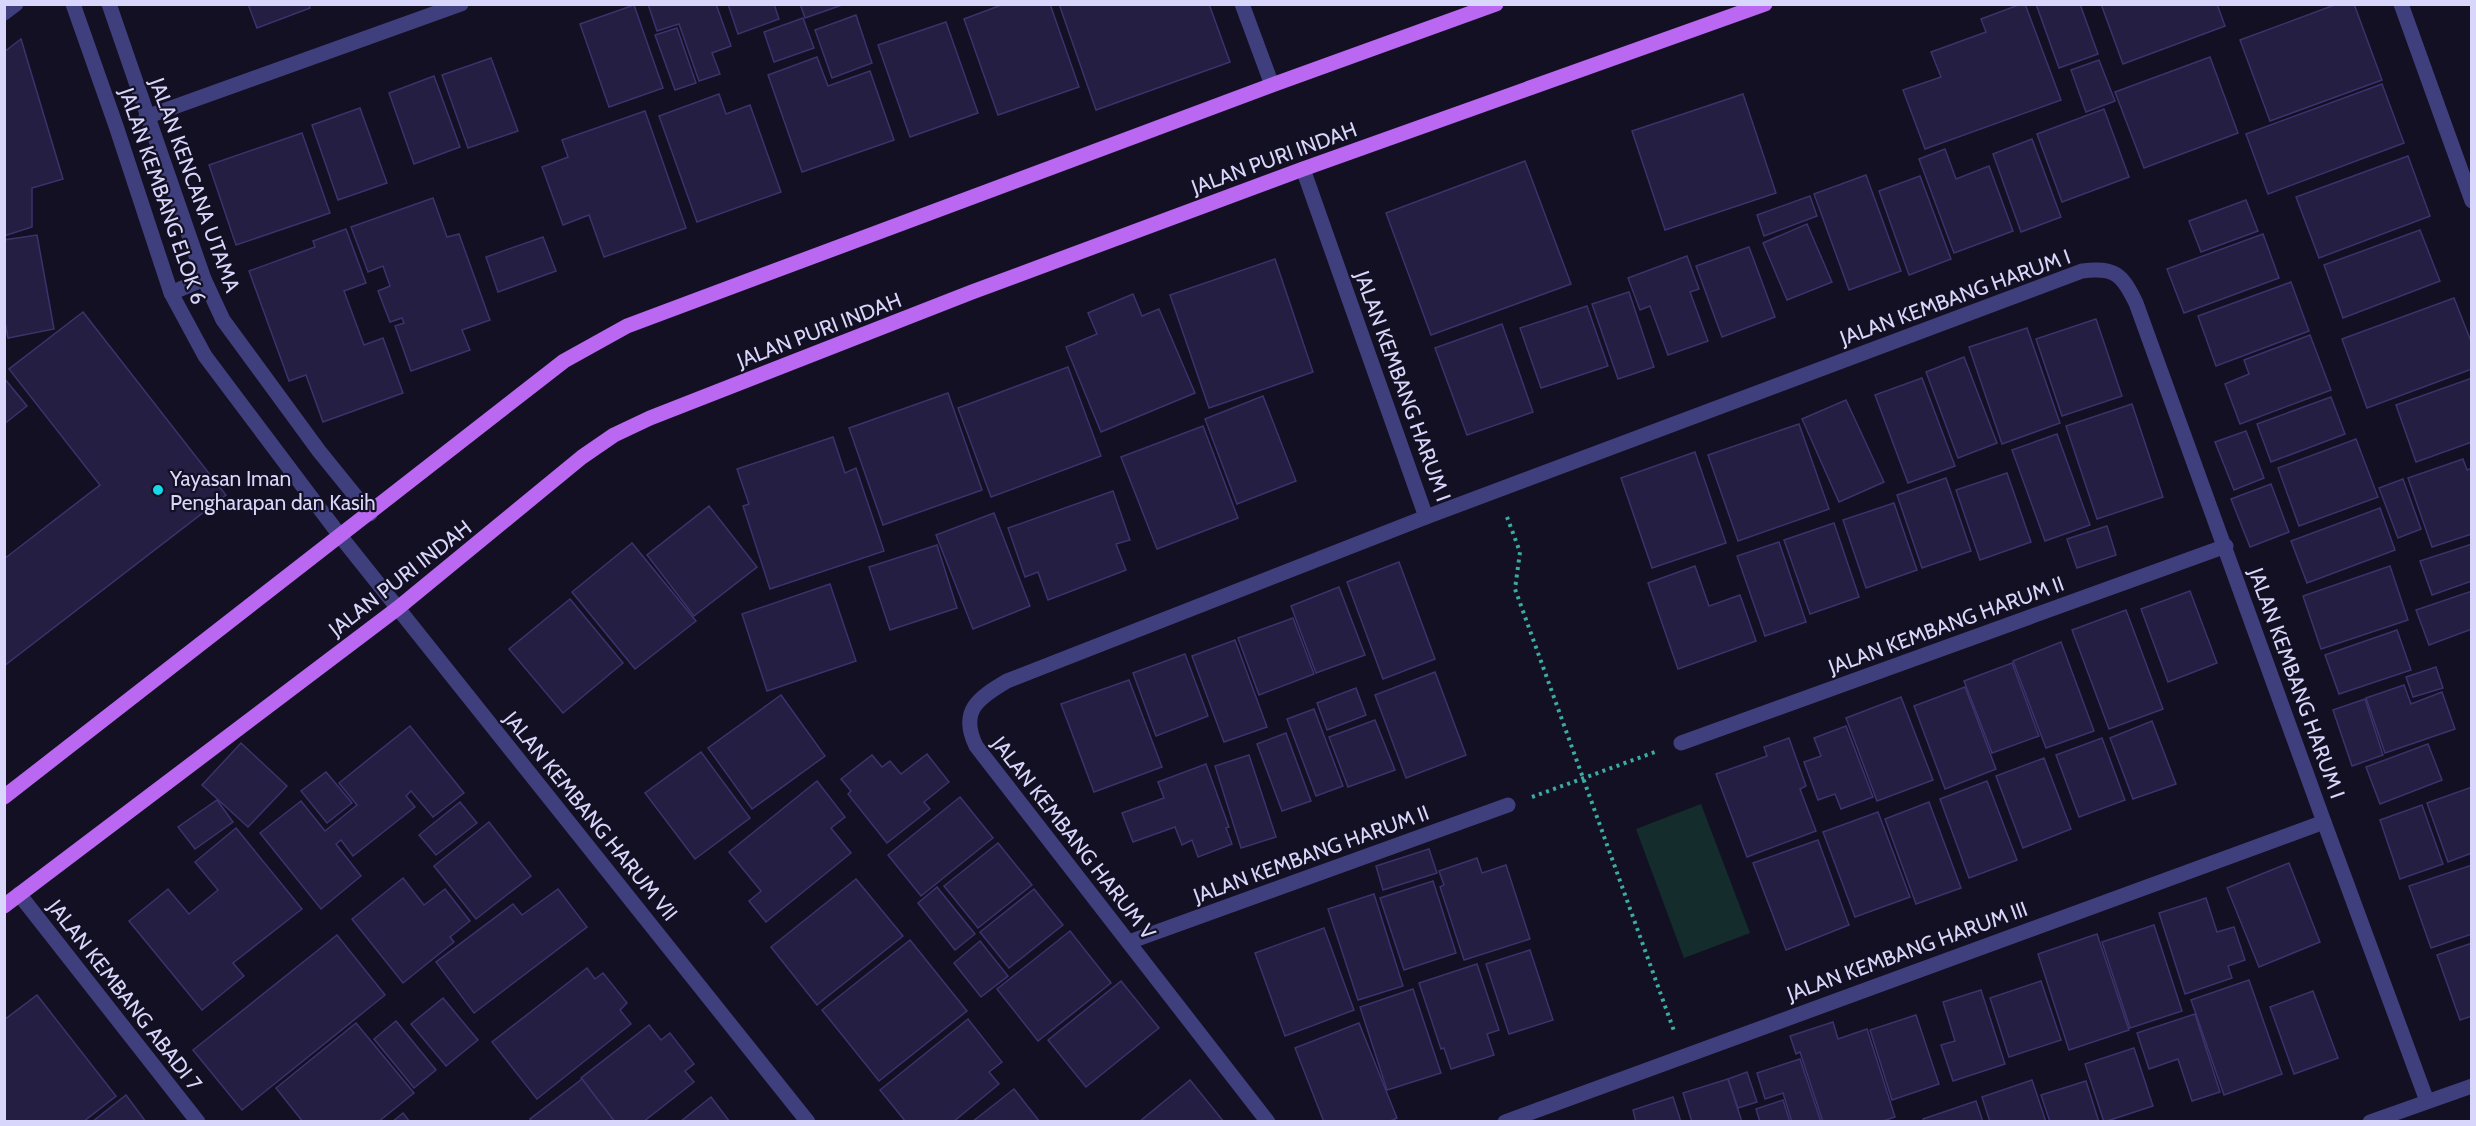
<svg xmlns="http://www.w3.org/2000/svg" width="2476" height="1126" font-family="Cabin,sans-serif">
<rect width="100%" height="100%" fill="#131023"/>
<polygon fill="#142c2b" points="1701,804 1750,933 1684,958 1636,829"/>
<g fill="#241e42" stroke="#3c326c" stroke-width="1.5">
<polygon points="248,4 309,4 310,8 257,28"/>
<polygon points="648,4 716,4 731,46 712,53 720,74 699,81 679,24 657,31"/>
<polygon points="728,4 774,4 779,19 738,34"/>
<polygon points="800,4 845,4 805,18"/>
<polygon points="1004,4 1050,4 1079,87 998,115 964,19"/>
<polygon points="1059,4 1209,4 1230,62 1096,110"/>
<polygon points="2021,4 2025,4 2061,100 1925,149 1903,90 1941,77 1931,52 1986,32 1981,19"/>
<polygon points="2036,4 2080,4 2098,54 2059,68"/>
<polygon points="2101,4 2217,4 2225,26 2123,64"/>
<polygon points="2337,4 2354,4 2382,80 2270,121 2240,40"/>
<polygon points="634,5 663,88 609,107 580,24"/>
<polygon points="856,15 872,63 832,78 815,30"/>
<polygon points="803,18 814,48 774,62 764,32"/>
<polygon points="946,22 978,113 910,137 878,45"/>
<polygon points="677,28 696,83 675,90 655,35"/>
<polygon points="21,39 63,179 32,188 32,227 4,236 4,52"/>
<polygon points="817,57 828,86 870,71 894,140 802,172 768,75"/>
<polygon points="2210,57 2238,133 2144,168 2115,92"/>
<polygon points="491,58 518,131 468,148 442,75"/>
<polygon points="2099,60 2115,101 2086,112 2071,70"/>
<polygon points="434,76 460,147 414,164 389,93"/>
<polygon points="2382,84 2404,143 2268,194 2246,134"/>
<polygon points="719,94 726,114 750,105 781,192 697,222 659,116"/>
<polygon points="1743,94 1776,193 1665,230 1632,131"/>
<polygon points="360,108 387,183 338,200 312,125"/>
<polygon points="2104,109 2129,177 2062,202 2037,134"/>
<polygon points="645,111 686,228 604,257 589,215 563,225 542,167 568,157 562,140"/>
<polygon points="302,133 330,213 236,245 209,165"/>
<polygon points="2032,139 2061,217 2021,232 1993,154"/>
<polygon points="1945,149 1956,179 1989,166 2013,231 1954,253 1919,159"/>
<polygon points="2408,156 2430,216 2319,258 2296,197"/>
<polygon points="1525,161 1571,284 1431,335 1386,213"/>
<polygon points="1866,175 1901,271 1849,290 1814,194"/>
<polygon points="1920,176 1951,259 1909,275 1879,191"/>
<polygon points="1810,196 1817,216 1764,236 1757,215"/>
<polygon points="433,198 447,237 459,234 490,320 462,330 470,350 411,371 395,326 404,323 402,318 390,322 378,291 390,286 383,266 368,272 351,227"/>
<polygon points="2246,200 2258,231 2201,252 2189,221"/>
<polygon points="1807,224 1832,282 1787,300 1763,243"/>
<polygon points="346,229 366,283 344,291 364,345 383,338 403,393 323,422 306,375 289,381 249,271 315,247 313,241"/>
<polygon points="2420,230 2440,281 2343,318 2324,265"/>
<polygon points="2263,234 2279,278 2184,313 2167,269"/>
<polygon points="37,235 54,329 8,338 4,317 4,240"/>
<polygon points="543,237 556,271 498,292 486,257"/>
<polygon points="1749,247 1775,317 1722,337 1696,266"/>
<polygon points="1687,256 1699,289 1690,292 1708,341 1668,355 1650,306 1640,310 1628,278"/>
<polygon points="1275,259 1313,372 1209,408 1170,295"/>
<polygon points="2291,282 2309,331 2216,366 2198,316"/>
<polygon points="1629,292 1654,367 1618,379 1592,304"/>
<polygon points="1133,294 1142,316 1159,309 1195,393 1101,432 1066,347 1097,334 1088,313"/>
<polygon points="2454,298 2472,344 2472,369 2367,408 2342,339"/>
<polygon points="1587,306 1608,366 1541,388 1520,328"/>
<polygon points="83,312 226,495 4,666 4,559 100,485 9,369"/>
<polygon points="2096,319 2122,396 2062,416 2036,339"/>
<polygon points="1502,324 1533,412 1467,435 1435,348"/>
<polygon points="2027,328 2060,423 2002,444 1969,347"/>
<polygon points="2310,335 2331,390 2240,424 2225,384 2249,374 2244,360"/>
<polygon points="1964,357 1997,443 1958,458 1926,372"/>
<polygon points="1068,367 1101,456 991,497 958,408"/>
<polygon points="4,378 27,406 4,424"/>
<polygon points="1922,378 1955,466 1908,483 1875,395"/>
<polygon points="2472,378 2472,442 2416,462 2396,405"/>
<polygon points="948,393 982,490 883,525 849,428"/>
<polygon points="1263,396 1296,481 1237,504 1205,419"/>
<polygon points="2331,397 2345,434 2271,462 2257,424"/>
<polygon points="1846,400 1884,482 1839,502 1802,419"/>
<polygon points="2132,404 2163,497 2097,519 2066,426"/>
<polygon points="1799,424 1829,509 1738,541 1708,455"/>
<polygon points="1203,426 1238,518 1157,549 1121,457"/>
<polygon points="2246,431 2264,478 2234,490 2215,442"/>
<polygon points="2057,434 2090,525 2045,541 2012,450"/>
<polygon points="833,437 845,473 856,468 884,551 770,589 743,506 749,504 737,469"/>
<polygon points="2356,439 2378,497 2299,526 2278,468"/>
<polygon points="1695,452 1726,543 1652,568 1621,478"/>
<polygon points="2463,459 2467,470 2472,468 2472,534 2432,547 2408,478"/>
<polygon points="2007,473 2031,542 1980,560 1956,490"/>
<polygon points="1946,478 1971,551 1922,568 1897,495"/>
<polygon points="2403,479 2421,529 2398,538 2379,488"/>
<polygon points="2271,484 2289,532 2250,547 2231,499"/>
<polygon points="1113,491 1130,540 1116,544 1126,570 1048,600 1038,572 1025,577 1008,528"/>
<polygon points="1894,503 1917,570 1866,588 1843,520"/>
<polygon points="709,506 757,567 694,616 647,555"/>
<polygon points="2380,508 2395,550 2307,583 2291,541"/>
<polygon points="994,513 1030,606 973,629 936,535"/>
<polygon points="1834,523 1859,597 1810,614 1784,540"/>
<polygon points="2107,526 2116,555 2077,568 2067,539"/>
<polygon points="1779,542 1806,622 1765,636 1737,556"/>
<polygon points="632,543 696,621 635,669 572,592"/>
<polygon points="2472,544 2472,581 2432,595 2420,561"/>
<polygon points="937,545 957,608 890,630 869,567"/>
<polygon points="1399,562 1435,659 1383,679 1347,582"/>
<polygon points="1695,566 1709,606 1740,595 1756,641 1678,669 1648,583"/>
<polygon points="2390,566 2408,620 2321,649 2303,596"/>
<polygon points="830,584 856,661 767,691 742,614"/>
<polygon points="1339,587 1365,655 1316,673 1291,606"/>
<polygon points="2190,591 2217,663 2168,682 2141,609"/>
<polygon points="2472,591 2472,629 2429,645 2416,610"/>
<polygon points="570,599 623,663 563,713 509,649"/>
<polygon points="2126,610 2163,709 2109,729 2072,630"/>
<polygon points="1293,618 1314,674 1259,695 1238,638"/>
<polygon points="2397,630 2411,670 2339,694 2325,655"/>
<polygon points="1235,640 1267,727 1224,742 1192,656"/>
<polygon points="2061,642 2094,731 2046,748 2013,661"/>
<polygon points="1185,654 1208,716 1156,736 1133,673"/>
<polygon points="2012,663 2039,736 1992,753 1964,681"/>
<polygon points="2436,667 2443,688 2413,697 2406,677"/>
<polygon points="1435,672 1466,755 1406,778 1375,695"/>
<polygon points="1129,680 1162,767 1094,792 1061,704"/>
<polygon points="2404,685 2411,704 2442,692 2455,729 2385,753 2366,698"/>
<polygon points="1965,687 1996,769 1945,789 1914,706"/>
<polygon points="1356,688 1366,715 1327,730 1317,703"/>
<polygon points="781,695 825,756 752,809 708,748"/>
<polygon points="1901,697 1933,780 1877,801 1846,718"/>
<polygon points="2365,699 2383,755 2352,766 2333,710"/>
<polygon points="1314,709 1343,786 1316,796 1287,719"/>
<polygon points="1375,720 1395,770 1348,787 1329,737"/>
<polygon points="2152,721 2176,784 2133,799 2110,738"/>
<polygon points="410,726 464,793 433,817 411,791 406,796 415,807 353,856 341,840 336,844 361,876 321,909 260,833 301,801 325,831 357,805 339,783"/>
<polygon points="1846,726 1873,797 1841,809 1835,794 1818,800 1804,762 1821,756 1814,738"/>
<polygon points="1286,733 1311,801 1282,811 1257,744"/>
<polygon points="1789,738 1806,786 1800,789 1816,831 1747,857 1716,774 1767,756 1764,747"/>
<polygon points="2102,738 2125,800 2079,817 2056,755"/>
<polygon points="241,743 287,786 248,827 202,785"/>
<polygon points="2428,744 2442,780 2380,804 2366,767"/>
<polygon points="701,752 750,818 695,859 645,793"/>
<polygon points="927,754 949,782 924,802 930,809 887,843 848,794 851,791 841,779 872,755 882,767 890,761 901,774"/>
<polygon points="1249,755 1276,837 1241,848 1215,766"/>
<polygon points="2044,758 2071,829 2023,848 1996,776"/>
<polygon points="1206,764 1229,827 1226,828 1232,844 1198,857 1192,840 1182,845 1175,827 1133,842 1122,813 1164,798 1158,782"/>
<polygon points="326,772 352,803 327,823 301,791"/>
<polygon points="817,781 845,817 831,828 851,853 766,922 749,901 761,891 729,852"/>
<polygon points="1987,781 2017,860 1969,878 1940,799"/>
<polygon points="2472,787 2472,853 2448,862 2427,803"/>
<polygon points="960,797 993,838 921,896 888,855"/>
<polygon points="217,800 233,822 195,849 178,827"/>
<polygon points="460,802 477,823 436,855 419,835"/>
<polygon points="1929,802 1961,888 1916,904 1885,819"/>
<polygon points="2422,805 2443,864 2400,879 2380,820"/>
<polygon points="1878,812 1910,897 1855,917 1823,832"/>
<polygon points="489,822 531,876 476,919 434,866"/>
<polygon points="236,828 302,909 233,963 244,976 202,1010 129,921 168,889 189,914 218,890 195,862"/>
<polygon points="1818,840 1849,925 1786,950 1753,863"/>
<polygon points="998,843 1032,885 978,928 944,886"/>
<polygon points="1429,849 1437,873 1383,890 1376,866"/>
<polygon points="1477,858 1482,873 1506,865 1530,939 1464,960 1440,887 1444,885 1439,871"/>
<polygon points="2289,863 2320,942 2259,967 2227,888"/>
<polygon points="2472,865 2472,934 2431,948 2409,886"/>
<polygon points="403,878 424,905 445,889 470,921 450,937 454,942 403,983 352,919"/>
<polygon points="856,879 903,936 817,1005 771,947"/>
<polygon points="1433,881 1456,953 1404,970 1380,898"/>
<polygon points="937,887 975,934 955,950 918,903"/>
<polygon points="558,889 587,927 474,1013 436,962 513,904 522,915"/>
<polygon points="1034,889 1063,925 1009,968 980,932"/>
<polygon points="1374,894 1403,986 1358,1000 1328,909"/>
<polygon points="2206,898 2217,932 2234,927 2245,960 2228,966 2232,978 2185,994 2159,913"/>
<polygon points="2154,925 2182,1011 2130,1028 2102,942"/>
<polygon points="1324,928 1354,1010 1285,1036 1255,953"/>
<polygon points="1070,931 1111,983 1038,1041 997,989"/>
<polygon points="2097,934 2129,1030 2069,1050 2038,954"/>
<polygon points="337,935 385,995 242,1110 193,1050"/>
<polygon points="910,940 967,1011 879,1081 822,1010"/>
<polygon points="980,941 1008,976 981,997 954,963"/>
<polygon points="2472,943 2472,1016 2460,1020 2437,955"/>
<polygon points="1530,950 1553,1020 1509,1034 1486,964"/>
<polygon points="1477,964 1499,1030 1487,1034 1494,1055 1451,1069 1444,1048 1441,1049 1419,983"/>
<polygon points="587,968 595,979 603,973 627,1003 620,1010 631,1024 537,1099 492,1042"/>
<polygon points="2249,980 2282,1074 2224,1095 2191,1000"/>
<polygon points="1121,981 1159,1028 1086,1087 1048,1040"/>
<polygon points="2041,981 2061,1040 2009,1057 1990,998"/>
<polygon points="1413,989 1441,1073 1387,1090 1360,1007"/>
<polygon points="1981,990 2005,1064 1953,1081 1941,1045 1955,1041 1943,1002"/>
<polygon points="2313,991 2338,1058 2294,1074 2270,1007"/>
<polygon points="37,995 116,1096 83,1122 4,1122 4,1020"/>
<polygon points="443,998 478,1040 446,1066 411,1024"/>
<polygon points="2195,1014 2220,1092 2192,1101 2178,1059 2149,1069 2137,1033"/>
<polygon points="1916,1015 1939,1084 1892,1100 1870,1030"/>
<polygon points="968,1019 1002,1062 989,1072 999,1084 953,1122 906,1122 880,1090"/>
<polygon points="396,1021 436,1070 414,1088 374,1039"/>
<polygon points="1833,1022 1838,1039 1867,1029 1895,1117 1880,1122 1823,1122 1800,1052 1796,1054 1790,1036"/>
<polygon points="356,1023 414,1093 378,1122 303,1122 276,1088"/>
<polygon points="1359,1023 1397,1118 1388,1122 1324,1122 1295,1048"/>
<polygon points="649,1025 661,1040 670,1033 694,1064 685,1071 694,1082 643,1122 615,1122 581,1078"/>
<polygon points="2134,1048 2153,1106 2104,1122 2085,1064"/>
<polygon points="1800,1059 1821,1122 1792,1122 1783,1093 1765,1099 1757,1073"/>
<polygon points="1747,1072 1757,1102 1738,1108 1728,1079"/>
<polygon points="582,1079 615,1122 532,1122 530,1119"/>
<polygon points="1728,1079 1742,1122 1692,1122 1683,1093"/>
<polygon points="1190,1080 1224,1122 1139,1122"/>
<polygon points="2032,1080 2046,1122 1990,1122 1982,1097"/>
<polygon points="2086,1081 2099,1122 2050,1122 2041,1095"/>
<polygon points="1014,1089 1040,1122 972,1122"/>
<polygon points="126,1095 146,1122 92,1122"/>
<polygon points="711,1097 730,1122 680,1122"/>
<polygon points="1673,1097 1681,1122 1636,1122 1633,1110"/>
<polygon points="1783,1100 1790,1122 1760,1122 1756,1109"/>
<polygon points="1976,1101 1983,1122 1924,1122 1923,1119"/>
<polygon points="403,1113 410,1122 392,1122"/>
</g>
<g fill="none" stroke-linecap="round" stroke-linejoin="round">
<g stroke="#3aaca2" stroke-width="4" stroke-dasharray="3 4.5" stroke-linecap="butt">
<polyline points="1507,517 1520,552 1515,589 1674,1031"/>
<polyline points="1532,797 1655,752"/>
</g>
<g stroke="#403f7e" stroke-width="15">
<polyline points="73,4 116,126 171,293 205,356 341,537 808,1122"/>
<polyline points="109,4 204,279 223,320 319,451 370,514"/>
<polyline points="1242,4 1272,85"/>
<polyline points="2401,4 2472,201"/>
<polyline points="4,13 16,4"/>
<polyline points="146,117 461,4"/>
<path d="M 1303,169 L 1426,517 L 2082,271 C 2115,267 2122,274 2136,303 L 2324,822 L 2427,1101"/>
<polyline points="171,293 204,279"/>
<polyline points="1681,743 2226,546"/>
<polyline points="19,894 198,1122"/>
<polyline points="1129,942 1508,805"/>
<path d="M 1268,1122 L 976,746 C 959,711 978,698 1007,681 L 1426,517"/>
<polyline points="1505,1122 2324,822"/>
<polyline points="2370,1122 2472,1086"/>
</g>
<g stroke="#ba67f2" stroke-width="15">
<polyline points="4,797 564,361 627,326 1272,85 1496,4"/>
<polyline points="4,906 398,608 582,457 614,435 650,418 972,292 1303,169 1765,4"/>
</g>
</g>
<circle fill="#14d9e9" stroke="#131023" stroke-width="2" cx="158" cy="490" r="6"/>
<g text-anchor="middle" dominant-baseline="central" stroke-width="4.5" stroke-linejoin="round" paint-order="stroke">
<g font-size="21" fill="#d9d6fb" stroke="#131023">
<text transform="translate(1274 158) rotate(-20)">JALAN PURI INDAH</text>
<text transform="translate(195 185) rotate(70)">JALAN KENCANA UTAMA</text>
<text transform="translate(163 196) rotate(71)">JALAN KEMBANG ELOK 6</text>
<text transform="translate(1955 297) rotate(-20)">JALAN KEMBANG HARUM I</text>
<text transform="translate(819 330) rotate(-21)">JALAN PURI INDAH</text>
<text transform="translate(1403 386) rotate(70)">JALAN KEMBANG HARUM I</text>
<text transform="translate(400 578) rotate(-38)">JALAN PURI INDAH</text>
<text transform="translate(1946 625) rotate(-20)">JALAN KEMBANG HARUM II</text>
<text transform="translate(2297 683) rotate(70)">JALAN KEMBANG HARUM I</text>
<text transform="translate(591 816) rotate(51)">JALAN KEMBANG HARUM VII</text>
<text transform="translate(1074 838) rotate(52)">JALAN KEMBANG HARUM V</text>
<text transform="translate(1311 854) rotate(-20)">JALAN KEMBANG HARUM II</text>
<text transform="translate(1907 951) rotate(-20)">JALAN KEMBANG HARUM III</text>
<text transform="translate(125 995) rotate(52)">JALAN KEMBANG ABADI 7</text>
</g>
<g font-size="21" fill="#d9d6fb" stroke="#131023" text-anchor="start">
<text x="170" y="478">Yayasan Iman<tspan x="170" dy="24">Pengharapan dan Kasih</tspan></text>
</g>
</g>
<rect width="2476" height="1126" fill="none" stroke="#d9d6fb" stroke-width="12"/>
</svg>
